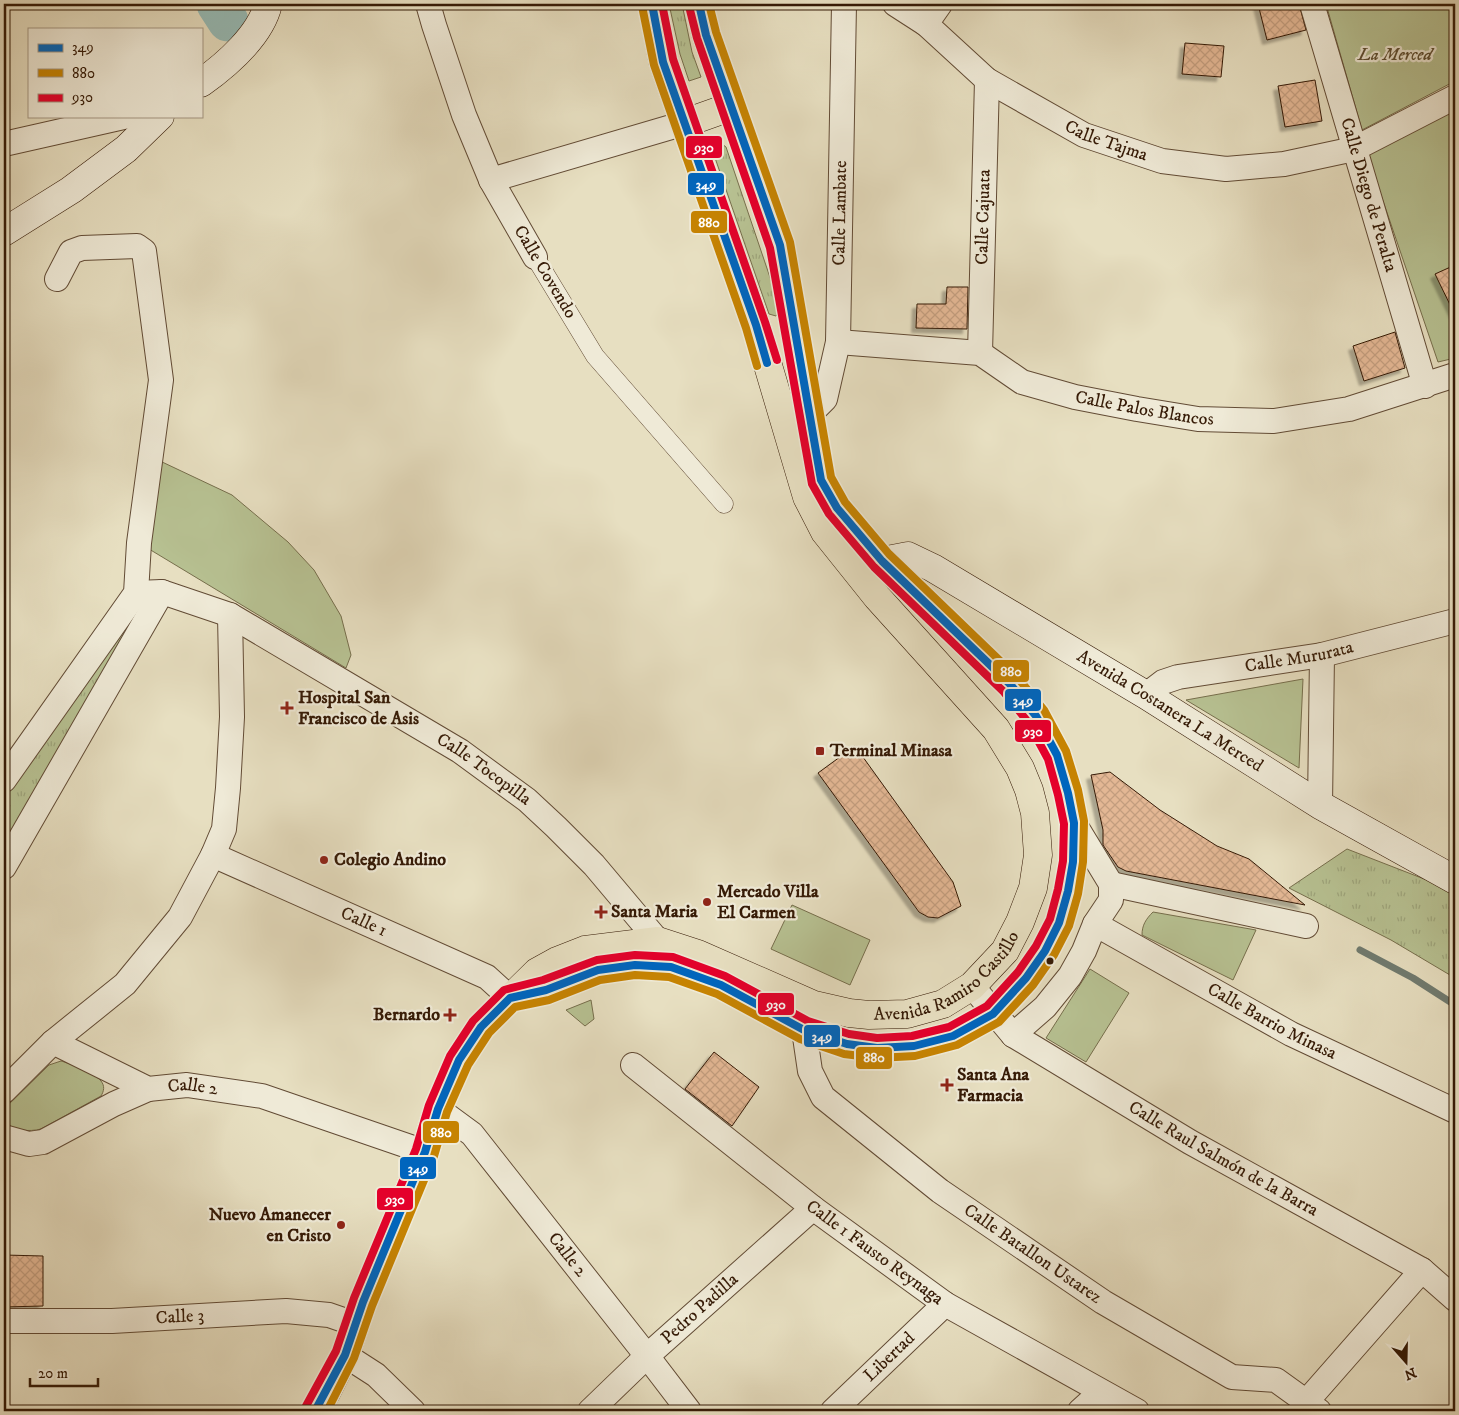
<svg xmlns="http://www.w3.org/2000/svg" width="1459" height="1415" font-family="'IM FELL DW Pica',serif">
<defs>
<pattern id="grass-tufts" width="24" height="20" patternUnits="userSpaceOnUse" patternTransform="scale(1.25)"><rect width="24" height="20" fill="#b7c192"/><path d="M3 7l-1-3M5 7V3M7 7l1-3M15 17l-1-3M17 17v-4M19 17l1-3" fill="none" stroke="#9ea57c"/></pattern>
<pattern id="building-cross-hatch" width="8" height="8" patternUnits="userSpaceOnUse" patternTransform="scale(1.25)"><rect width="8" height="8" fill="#e3b794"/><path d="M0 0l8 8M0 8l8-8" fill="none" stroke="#c39d7e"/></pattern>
<filter id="shadow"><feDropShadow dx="-4.5" dy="4.5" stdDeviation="1" flood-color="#0004"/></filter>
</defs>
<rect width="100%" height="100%" fill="#e7dfc1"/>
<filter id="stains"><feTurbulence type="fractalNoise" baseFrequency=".004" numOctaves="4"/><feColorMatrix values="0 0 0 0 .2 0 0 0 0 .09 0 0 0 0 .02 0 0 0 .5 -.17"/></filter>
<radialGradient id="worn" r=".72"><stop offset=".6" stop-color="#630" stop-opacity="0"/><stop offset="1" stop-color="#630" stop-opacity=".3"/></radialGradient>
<g fill="url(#grass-tufts)" stroke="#766e4c">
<polygon points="669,4 682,4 692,52 701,77 689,81 680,54"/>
<polygon points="717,144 722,144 726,147 781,310 776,316 769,314 713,152 713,147"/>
<polygon points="131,621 4,852 4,795 94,661"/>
<polygon points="1347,849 1455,891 1455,978 1391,940 1289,888"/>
</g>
<g fill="#b7c192" stroke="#766e4c">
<polygon points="1326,4 1445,4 1455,18 1455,81 1362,130"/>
<polygon points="1455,108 1455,358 1438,362 1366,151"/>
<polygon points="160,461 232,495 288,542 314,570 341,616 351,655 346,668 149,549"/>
<polygon points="1303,679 1299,768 1186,700"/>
<polygon points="792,905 870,940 850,985 771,949"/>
<path d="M 1153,912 L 1256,930 L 1233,980 L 1142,935 C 1142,925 1146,919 1153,912 Z"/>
<polygon points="1090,969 1129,993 1086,1062 1046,1038"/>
<polygon points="591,1000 594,1019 585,1026 566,1010"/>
<path d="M 61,1061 C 69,1063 96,1074 101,1081 C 105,1086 104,1091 101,1096 L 41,1129 C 29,1132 13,1131 4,1122 L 4,1109 L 49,1065 Z"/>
</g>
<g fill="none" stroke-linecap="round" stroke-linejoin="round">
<polyline stroke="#707b70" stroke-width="7" points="1360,950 1413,978 1455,1005"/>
<polyline stroke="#97bcb7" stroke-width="41" points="217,4 228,21"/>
</g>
<g fill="url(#building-cross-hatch)" stroke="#351a06" filter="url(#shadow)">
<polygon points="1258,4 1299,4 1306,30 1267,40"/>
<polygon points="1185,43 1224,46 1221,77 1182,74"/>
<polygon points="1315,80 1322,121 1285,127 1278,86"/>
<polygon points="1455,265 1455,315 1435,274"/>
<polygon points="947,287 968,287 967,329 916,328 917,304 946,304"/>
<polygon points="1395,332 1405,368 1364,381 1353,346"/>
<polygon points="855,746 953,882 961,906 938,918 928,917 919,912 818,773"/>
<polygon points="1110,772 1160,810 1217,846 1249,859 1305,905 1126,871 1118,867 1103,845 1103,830 1091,775"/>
<polygon points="714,1052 759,1087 732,1126 685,1089"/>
<polygon points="4,1255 43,1256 43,1306 4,1307"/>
</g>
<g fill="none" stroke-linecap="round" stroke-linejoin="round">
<g stroke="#624b35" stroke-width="19">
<polyline id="pedestrian" points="535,257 595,356 724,504"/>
</g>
<g stroke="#624b35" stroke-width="26">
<g id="minor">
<polyline points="428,4 434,25 464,115 491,180 535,257"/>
<path id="s1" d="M 895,4 L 926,24 L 987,80 L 1084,135 L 1162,161 L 1226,169 L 1284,164 L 1354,149 L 1455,97"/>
<path id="s2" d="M 1312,4 L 1425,386"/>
<polyline points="926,24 940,4"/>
<polyline points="4,144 128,116"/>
<polyline points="491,180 685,123"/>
<path id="s3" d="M 838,342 L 980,353 L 1022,382 L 1075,397 L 1137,409 L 1198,419 L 1274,421 L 1349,409 L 1455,375"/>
<path id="s4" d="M 980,353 L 987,80"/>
<path id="s5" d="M 809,415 L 825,399 L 838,342 L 844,4"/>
<path id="s6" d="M 136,593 L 162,592 L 230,615 L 460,751 L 527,800 L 556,827 L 594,865 L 658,941"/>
<path id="s7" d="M 1146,695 L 1163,682 L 1178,677 L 1322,655 L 1455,621"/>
<polyline points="4,780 136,593 139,543 161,380 144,251 137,246 82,248 71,252 57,279"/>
<polyline points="1320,805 1322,655"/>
<path id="s8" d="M 213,855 L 487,977 L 510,998"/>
<polyline points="4,867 162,592"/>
<polyline points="1111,884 1306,926"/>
<path id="s9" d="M 1095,924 L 1291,1034 L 1455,1111"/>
<path id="s10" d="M 972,986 L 1013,1035 L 1190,1142 L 1422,1270 L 1455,1299"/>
<path id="s11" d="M 811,1014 L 804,1030 L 810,1071 L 823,1097 L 940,1191 L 1103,1302 L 1232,1377 L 1276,1380 L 1319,1411"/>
<polyline points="1013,1035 1045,1007 1070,976 1084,951 1095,924 1111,900 1111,884 1074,823"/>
<path id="s12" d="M 53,1042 L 148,1089 L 187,1085 L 262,1096 L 425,1152"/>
<path id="s13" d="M 633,1065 L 813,1208 L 945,1304 L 1137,1411"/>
<polyline points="4,1091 53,1042 125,984 180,917 213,855 224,829 228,788 232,717 230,615"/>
<path id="s14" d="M 438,1109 L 472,1134 L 647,1356 L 689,1411"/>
<polyline points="4,1137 29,1144 43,1142 114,1104 148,1089"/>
<path id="s15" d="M 4,1321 L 112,1321 L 286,1311 L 329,1315 L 355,1324"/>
<polyline points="345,1355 376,1375 413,1411"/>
<polyline points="1307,1401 1422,1270"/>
<path id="s16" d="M 590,1411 L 647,1356 L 813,1208"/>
<path id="s17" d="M 833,1411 L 945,1304"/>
<polyline points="1080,1411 1101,1392"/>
</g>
</g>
<g stroke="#351a06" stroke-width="29">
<g id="secondary">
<path d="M 201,83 C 226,65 261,35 268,4"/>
<polyline points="4,232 71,190 126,149 160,116"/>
<path id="s18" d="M 882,561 L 908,556 L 933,568 L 1146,695 L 1320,805 L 1455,880"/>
</g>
</g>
<g stroke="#351a06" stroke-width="29">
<g id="primary">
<polyline points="685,123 730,107"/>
<polyline points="510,998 546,990 598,970 635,965 671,967 721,985 804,1030 847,1044 877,1048 914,1046 953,1036 993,1014 1026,978 1045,951 1059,923 1068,891 1073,862 1074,823 1068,793 1057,755 1036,716 1010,684 882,561 837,508 821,480 780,245 706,35 699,4"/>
<path id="s19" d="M 315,1411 L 326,1393 L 345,1355 L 363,1302 L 425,1152 L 438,1109 L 459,1060 L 481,1027 L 537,972 L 557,961 L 585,950 L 658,941 L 698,954 L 814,1005 L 849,1013 L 869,1015 L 907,1014 L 943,1004 L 972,986 L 1005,951 L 1020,922 L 1033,888 L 1038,855 L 1035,813 L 1029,790 L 1020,768 L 996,729 L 877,597 L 825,532 L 807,497 L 756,325 L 663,62 L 652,4"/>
</g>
</g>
<use href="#pedestrian" stroke="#efead7" stroke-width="18"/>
<use href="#minor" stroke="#efead7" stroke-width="24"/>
<use href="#secondary" stroke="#efead7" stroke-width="28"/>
<use href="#primary" stroke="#e7dfc1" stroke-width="28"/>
<g stroke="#efead7" stroke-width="11">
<g id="bus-1">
<polyline points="652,4 663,62 756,325 767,363"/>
<polyline points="315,1411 345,1355 363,1302 425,1152 438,1109 459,1060 481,1027 510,998 546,990 598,970 635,965 671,967 721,985 804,1030 847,1044 877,1048 914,1046 953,1036 993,1014 1026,978 1045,951 1059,923 1068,891 1073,862 1074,823 1068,793 1057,755 1036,716 1010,684 882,561 837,508 821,480 780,245 706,35 699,4"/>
</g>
</g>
<g stroke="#efead7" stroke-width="11">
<g id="bus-2">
<polyline points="642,6 654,65 746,328 757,366"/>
<polyline points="327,1411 354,1358 372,1306 434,1156 447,1112 468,1065 489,1033 515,1007 549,1000 600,980 635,975 669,977 717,994 800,1039 844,1054 877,1058 915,1056 957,1045 999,1022 1033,985 1054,955 1069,926 1078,894 1083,862 1084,821 1078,790 1066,751 1044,710 1018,678 889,554 845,502 831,477 790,242 716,32 709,4"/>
</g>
</g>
<g stroke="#efead7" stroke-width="11">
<g id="bus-3">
<polyline points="662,4 673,59 765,322 777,360"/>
<polyline points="306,1406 336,1351 354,1298 416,1149 429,1105 450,1056 473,1021 504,990 543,980 597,960 635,955 673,957 725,976 808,1021 849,1034 877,1038 912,1036 949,1027 987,1006 1018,972 1036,946 1050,919 1058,889 1063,861 1064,824 1058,795 1048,759 1028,722 1003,691 874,567 829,514 812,484 770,248 697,38 689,6"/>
</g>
</g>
<use href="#bus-1" stroke="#0065bd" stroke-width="8"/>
<use href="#bus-2" stroke="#c68302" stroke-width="8"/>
<use href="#bus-3" stroke="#e4002b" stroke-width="8"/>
</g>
<g fill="#8f2418" stroke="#efead7" stroke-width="2">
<path d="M284.5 700.5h5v5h5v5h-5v5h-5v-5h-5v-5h5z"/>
<rect x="815" y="746" width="10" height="10" rx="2.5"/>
<circle cx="324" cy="860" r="5"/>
<circle cx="707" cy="902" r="5"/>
<path d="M598.5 904.5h5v5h5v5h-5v5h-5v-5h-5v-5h5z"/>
<path d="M447.5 1007.5h5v5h5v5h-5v5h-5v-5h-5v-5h5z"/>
<path d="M944.5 1077.5h5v5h5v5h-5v5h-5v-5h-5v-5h5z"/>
<circle cx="341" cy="1225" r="5"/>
</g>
<circle fill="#351a06" stroke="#efead7" stroke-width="2" cx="1050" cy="961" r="4.5"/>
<g text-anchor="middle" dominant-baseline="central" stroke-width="4.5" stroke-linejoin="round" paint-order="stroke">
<g font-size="18" font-style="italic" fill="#5c4c30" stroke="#efead7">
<text x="1395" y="55">La Merced</text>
</g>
<g font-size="18" fill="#351a06" stroke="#efead7">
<text stroke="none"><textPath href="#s1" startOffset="254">Calle Tajma</textPath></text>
<text stroke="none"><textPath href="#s2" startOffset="199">Calle Diego de Peralta</textPath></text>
<text stroke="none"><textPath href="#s5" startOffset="210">Calle Lambate</textPath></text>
<text stroke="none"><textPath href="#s4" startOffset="136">Calle Cajuata</textPath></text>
<text transform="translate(545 272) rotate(59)">Calle Covendo</text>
<text stroke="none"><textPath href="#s3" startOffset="319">Calle Palos Blancos</textPath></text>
<text stroke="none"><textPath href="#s7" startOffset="160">Calle Mururata</textPath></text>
<text stroke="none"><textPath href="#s18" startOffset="331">Avenida Costanera La Merced</textPath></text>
<text stroke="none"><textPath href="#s6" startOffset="395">Calle Tocopilla</textPath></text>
<text stroke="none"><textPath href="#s8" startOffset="165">Calle 1</textPath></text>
<text stroke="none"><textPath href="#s19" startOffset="941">Avenida Ramiro Castillo</textPath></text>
<text stroke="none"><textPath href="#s9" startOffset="202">Calle Barrio Minasa</textPath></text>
<text stroke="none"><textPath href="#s12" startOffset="151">Calle 2</textPath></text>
<text stroke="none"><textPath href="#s10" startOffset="308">Calle Raul Salmón de la Barra</textPath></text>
<text stroke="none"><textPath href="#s13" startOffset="306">Calle 1 Fausto Reynaga</textPath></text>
<text stroke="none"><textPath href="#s11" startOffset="350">Calle Batallon Ustarez</textPath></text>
<text stroke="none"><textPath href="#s14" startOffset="196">Calle 2</textPath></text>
<text stroke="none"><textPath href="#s16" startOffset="150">Pedro Padilla</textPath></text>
<text stroke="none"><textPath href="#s15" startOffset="176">Calle 3</textPath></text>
<text stroke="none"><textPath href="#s17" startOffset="78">Libertad</textPath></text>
</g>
<g font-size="18" font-weight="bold" fill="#351a06" stroke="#efead7" text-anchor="start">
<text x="298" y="698">Hospital San<tspan x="298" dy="21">Francisco de Asis</tspan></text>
<text x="830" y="751">Terminal Minasa</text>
<text x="334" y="860">Colegio Andino</text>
<text x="717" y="892">Mercado Villa<tspan x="717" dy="21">El Carmen</tspan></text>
<text x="611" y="912">Santa Maria</text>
<text x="440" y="1015" text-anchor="end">Bernardo</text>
<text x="957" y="1075">Santa Ana<tspan x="957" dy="21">Farmacia</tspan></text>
<text x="331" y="1215" text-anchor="end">Nuevo Amanecer<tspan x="331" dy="21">en Cristo</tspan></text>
</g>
</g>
<g stroke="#efead7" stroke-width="2">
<rect x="685" y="135" width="38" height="24" rx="5" fill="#e4002b"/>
<rect x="687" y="172" width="38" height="24" rx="5" fill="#0065bd"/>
<rect x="690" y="210" width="38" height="24" rx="5" fill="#c68302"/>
<rect x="992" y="659" width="38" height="24" rx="5" fill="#c68302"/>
<rect x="1004" y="688" width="38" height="24" rx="5" fill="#0065bd"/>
<rect x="1014" y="719" width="38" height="24" rx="5" fill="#e4002b"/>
<rect x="757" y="992" width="38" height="24" rx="5" fill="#e4002b"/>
<rect x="803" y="1024" width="38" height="24" rx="5" fill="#0065bd"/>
<rect x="855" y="1046" width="38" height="24" rx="5" fill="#c68302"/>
<rect x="422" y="1120" width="38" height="24" rx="5" fill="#c68302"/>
<rect x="399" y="1156" width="38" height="24" rx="5" fill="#0065bd"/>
<rect x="376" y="1187" width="38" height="24" rx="5" fill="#e4002b"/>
</g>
<g font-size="14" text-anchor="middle" font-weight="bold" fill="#fff">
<text x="704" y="152">930</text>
<text x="706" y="189">349</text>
<text x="709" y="227">880</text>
<text x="1011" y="676">880</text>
<text x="1023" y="705">349</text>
<text x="1033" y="736">930</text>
<text x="776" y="1009">930</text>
<text x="822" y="1041">349</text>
<text x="874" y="1062">880</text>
<text x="441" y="1137">880</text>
<text x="418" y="1173">349</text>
<text x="395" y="1204">930</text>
</g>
<rect width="1459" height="1415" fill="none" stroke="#e7dfc1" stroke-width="20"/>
<rect x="5" y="5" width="1449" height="1405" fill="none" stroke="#351a06" stroke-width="2.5"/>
<rect x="10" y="10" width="1439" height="1395" fill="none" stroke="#351a06"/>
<rect x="28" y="28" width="175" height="90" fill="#efead7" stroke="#a59783"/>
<rect x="38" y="44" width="25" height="8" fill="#0065bd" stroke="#a59783"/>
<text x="72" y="52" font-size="15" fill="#351a06">349</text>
<rect x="38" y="69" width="25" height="8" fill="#c68302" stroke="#a59783"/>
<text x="72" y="78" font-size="15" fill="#351a06">880</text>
<rect x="38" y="94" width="25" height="8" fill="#e4002b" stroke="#a59783"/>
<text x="72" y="102" font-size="15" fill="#351a06">930</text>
<g transform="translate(1406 1362) rotate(160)" stroke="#efead7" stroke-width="4" paint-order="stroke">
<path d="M0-4L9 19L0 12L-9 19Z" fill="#351a06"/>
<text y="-8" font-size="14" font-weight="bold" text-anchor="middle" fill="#351a06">N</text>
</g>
<path d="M30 1378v8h68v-8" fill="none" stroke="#351a06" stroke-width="2.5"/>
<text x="38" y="1378" font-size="15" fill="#351a06" stroke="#efead7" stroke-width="4" paint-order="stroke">20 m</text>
<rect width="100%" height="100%" filter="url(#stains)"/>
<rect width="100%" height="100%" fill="url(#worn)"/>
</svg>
